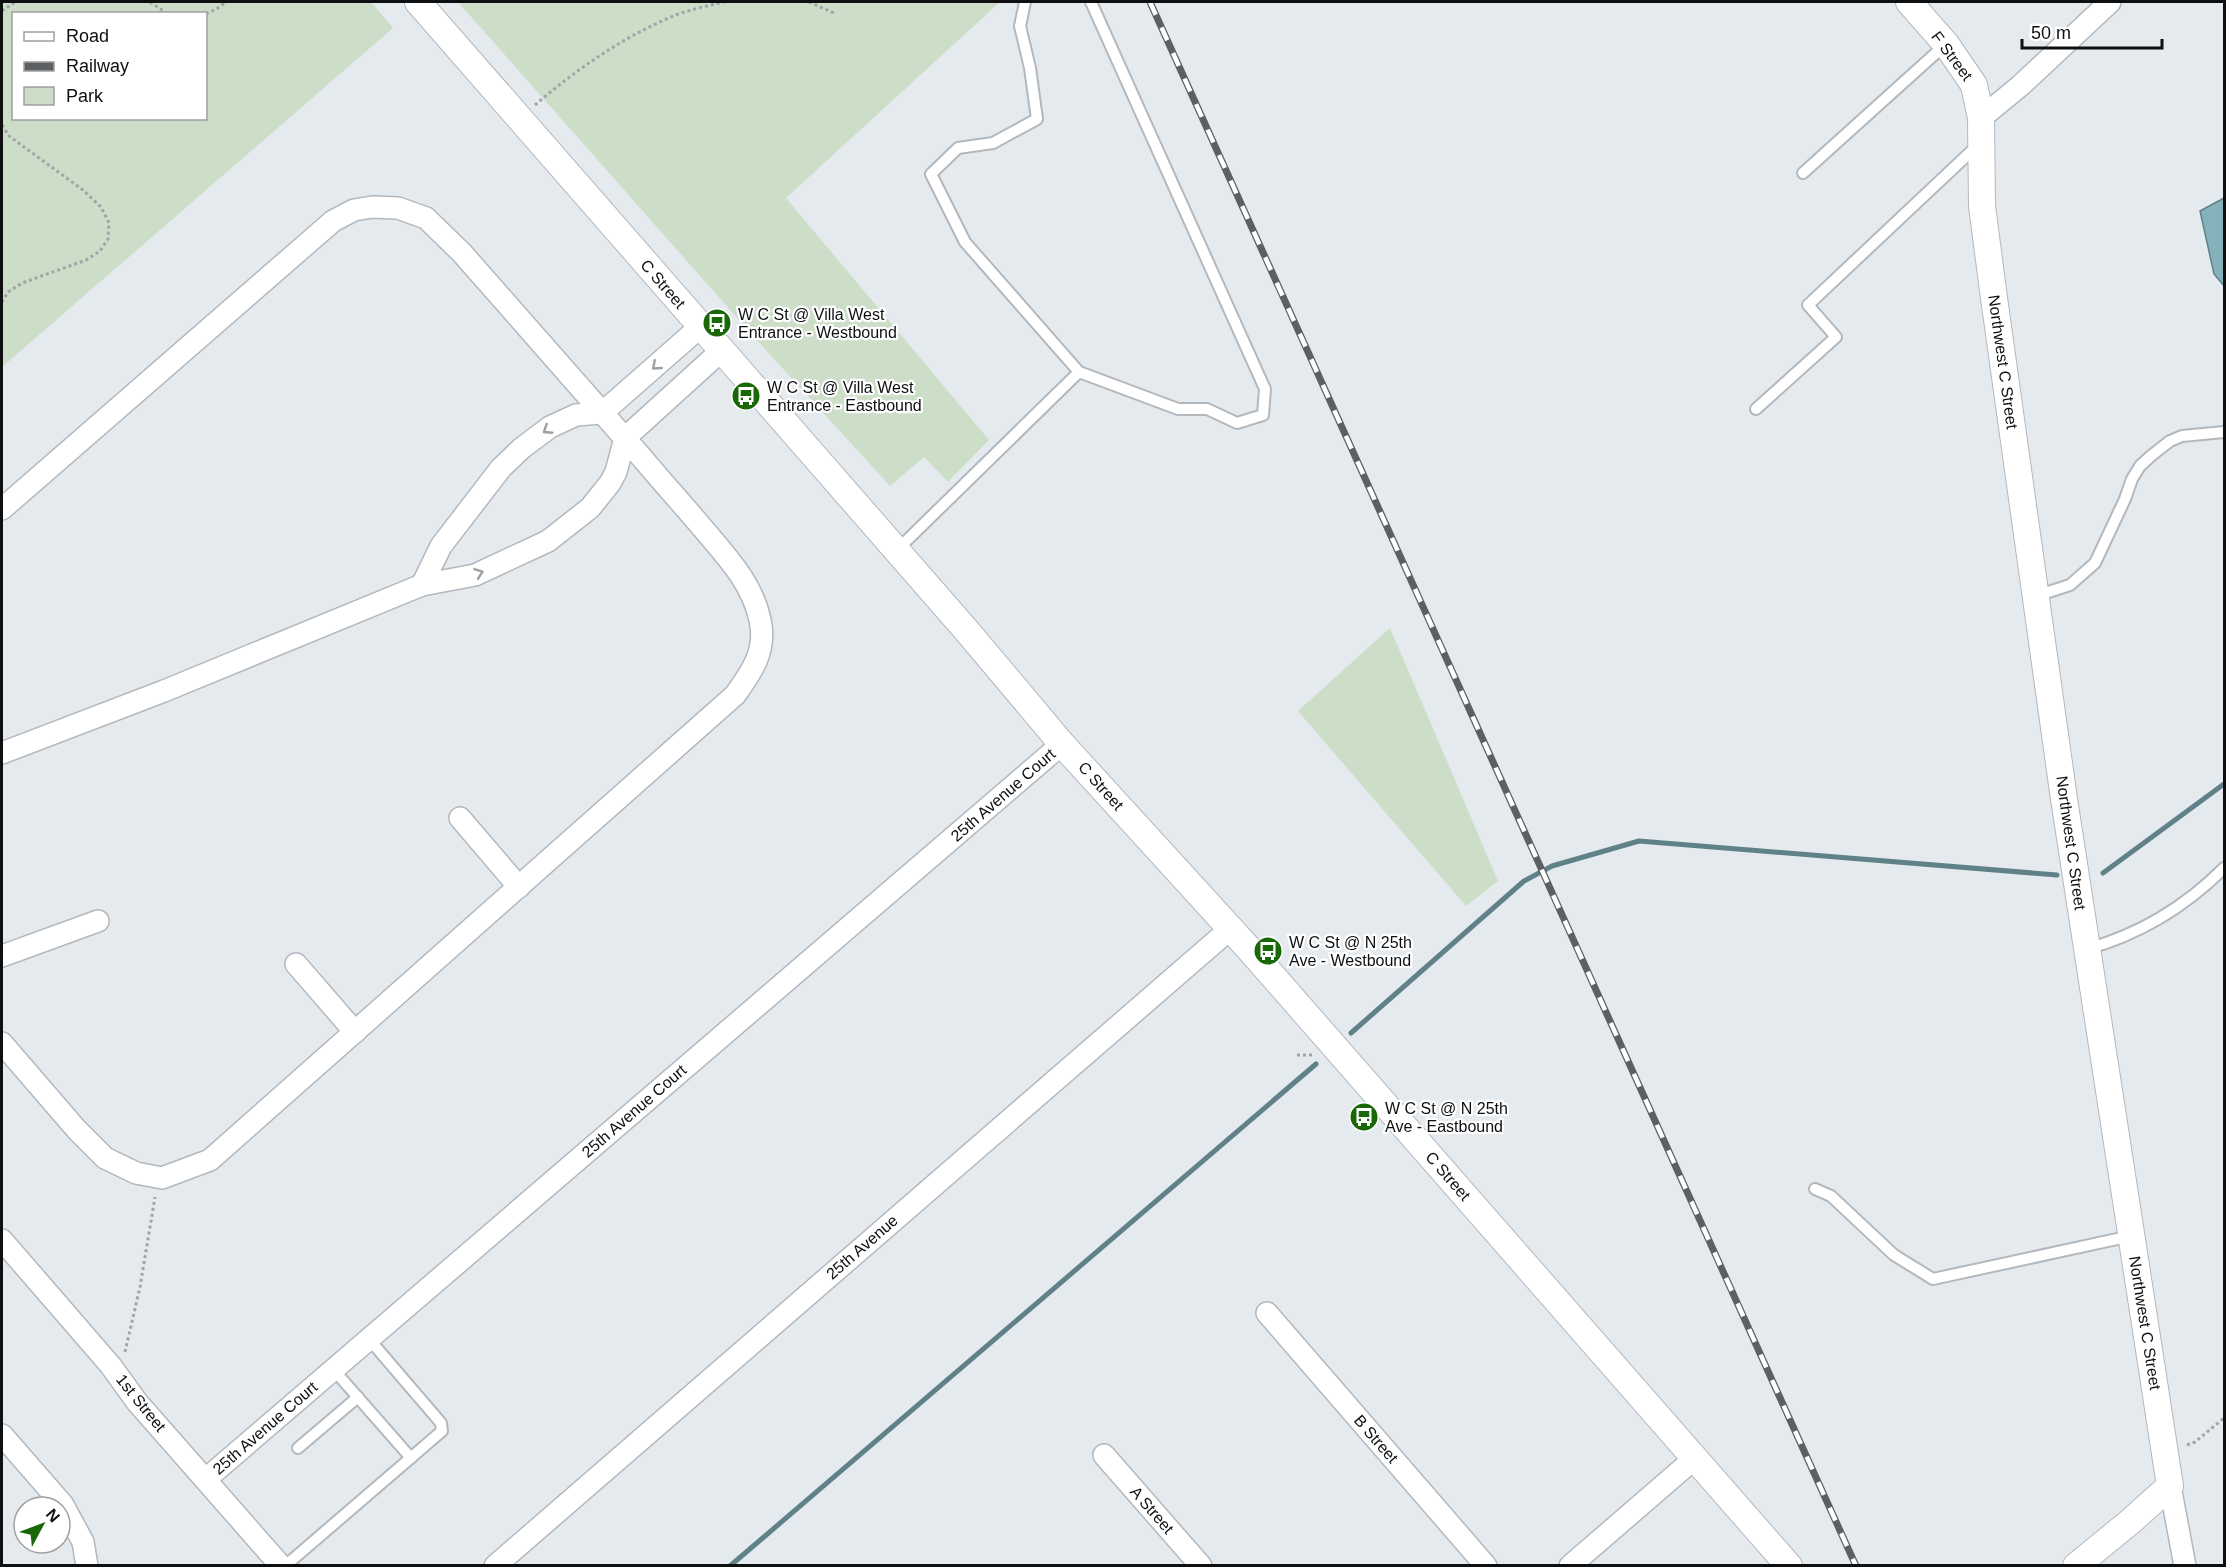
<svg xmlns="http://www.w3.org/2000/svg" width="2226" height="1567" font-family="Arial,sans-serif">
<rect width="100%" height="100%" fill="#e5eaef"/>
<g fill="#ccddc8" fill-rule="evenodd">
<path d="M 2,2 L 371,2 L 393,28 L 2,367 ZM 14,14 L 206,14 L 206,118 L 14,118 Z"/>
<polygon points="458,2 1000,2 786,198 989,440 948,482 924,457 890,486 754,337"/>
<polygon points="1390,628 1498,881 1466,906 1298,711"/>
</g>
<polygon fill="#83b2bb" stroke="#608188" stroke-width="1.5" points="2224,198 2224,286 2214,274 2200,211"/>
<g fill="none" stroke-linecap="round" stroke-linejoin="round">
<g stroke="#608188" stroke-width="5">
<polyline points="2103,873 2224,784"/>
<polyline points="1351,1033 1524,881 1552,866 1639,841 2057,875"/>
<polyline points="730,1566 1316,1064"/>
</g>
<g stroke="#b3b8bd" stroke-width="14">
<g id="service">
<polyline points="1025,2 1020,26 1030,68 1037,119 993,143 958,148 931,174 965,242 1079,372 1178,409 1207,409 1237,423 1263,415 1265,389 1091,2"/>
<polyline points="1803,173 1946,44"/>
<polyline points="1756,409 1836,337 1808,305 1978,145"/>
<polyline points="897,550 1079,372"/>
<polyline points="2036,596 2070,585 2095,563 2125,499 2132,479 2140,466 2152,455 2170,441 2182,436 2224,432"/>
<path d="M 2087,949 C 2141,934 2185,907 2224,868"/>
<polyline points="1815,1189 1831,1196 1894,1255 1933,1279 2131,1236"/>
<polyline points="333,1369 411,1458"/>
<polyline points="298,1448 358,1397"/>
<polyline points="285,1566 442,1431 441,1423 369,1339"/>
</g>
</g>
<g stroke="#b3b8bd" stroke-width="24">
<g id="minor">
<polyline points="1981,118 2020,86 2110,2"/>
<path d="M 2,509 L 333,221 L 354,210 L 372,207 L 398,208 L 426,218 L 462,253 C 522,322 583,390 643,459 C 664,484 685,507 706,532 C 728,558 753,585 760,620 C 767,650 752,672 735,695 L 210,1160 L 162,1178 L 136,1173 L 105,1158 L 77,1130 L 2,1043"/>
<polyline points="422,585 441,546 501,468 522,448 550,427 576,415 602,413 700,327"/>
<polyline points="2,753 164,691 422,585 475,575 548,541 590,508 610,483 616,472 625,438 721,351"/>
<polyline points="460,818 519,887"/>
<polyline points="2,956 98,921"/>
<polyline points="296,964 355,1032"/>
<polyline points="2,1240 111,1366 137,1402 281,1566"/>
<polyline points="1267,1313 1486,1566"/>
<polyline points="2,1435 63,1505 83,1542 87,1566"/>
<polyline points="1104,1455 1201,1566"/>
<polyline points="206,1479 1062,744"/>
<polyline points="2170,1486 2185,1566"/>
<polyline points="495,1566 1230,929"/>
<polyline points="1570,1566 1695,1458"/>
</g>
</g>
<g stroke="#b3b8bd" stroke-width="28">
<g id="tertiary">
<polyline points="418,2 967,631 1062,744 1250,950 1789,1566"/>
<polyline points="1909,2 1946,44 1974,85 1981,118 1982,206 1994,298 2064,799 2170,1486 2131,1521 2076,1566"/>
</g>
</g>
<g stroke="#a1a5a9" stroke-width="3" stroke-dasharray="3 3" stroke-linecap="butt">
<polyline points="150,2 168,14"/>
<polyline points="809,2 834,13"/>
<polyline points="2,11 15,2"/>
<polyline points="206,14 220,7 225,2"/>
<path d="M 535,105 C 577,69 620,39 671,17 C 687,10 707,6 724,2"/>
<polyline points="2,125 9,136 83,190 101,207 109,223 108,239 100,251 86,260 22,283 8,292 2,302"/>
<polyline points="1297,1055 1313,1055"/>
<polyline points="125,1352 140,1287 155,1197"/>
<polyline points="2187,1445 2195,1442 2224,1418"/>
</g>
<use href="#service" stroke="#fff" stroke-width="10"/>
<use href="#minor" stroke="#fff" stroke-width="21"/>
<use href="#tertiary" stroke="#fff" stroke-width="26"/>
<g stroke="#5d6063" stroke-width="7">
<polyline id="rail" points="1150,2 1856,1566"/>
</g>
<use href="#rail" stroke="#fff" stroke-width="4.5" stroke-dasharray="14" stroke-linecap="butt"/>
</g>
<defs><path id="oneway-chevron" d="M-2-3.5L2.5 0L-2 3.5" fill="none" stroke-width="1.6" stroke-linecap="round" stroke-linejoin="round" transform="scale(1.5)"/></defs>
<g stroke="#9e9fa0">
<use href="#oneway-chevron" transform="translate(656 366) rotate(139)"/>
<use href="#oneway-chevron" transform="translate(547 430) rotate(147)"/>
<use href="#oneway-chevron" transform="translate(479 573) rotate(-20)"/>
</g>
<defs>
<g id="bus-disc" transform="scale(1.5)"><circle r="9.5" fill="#196808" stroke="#fff"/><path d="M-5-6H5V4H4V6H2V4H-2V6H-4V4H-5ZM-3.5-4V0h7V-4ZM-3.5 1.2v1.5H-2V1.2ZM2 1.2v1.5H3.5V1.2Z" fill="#fff"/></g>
</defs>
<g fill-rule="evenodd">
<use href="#bus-disc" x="717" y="323"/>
<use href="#bus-disc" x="746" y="396"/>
<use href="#bus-disc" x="1268" y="951"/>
<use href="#bus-disc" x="1364" y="1117"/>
</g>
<g text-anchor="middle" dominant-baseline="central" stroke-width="4.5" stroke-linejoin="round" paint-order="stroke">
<g font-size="16" fill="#0d0f11" stroke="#fff">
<text transform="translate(1952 56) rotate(53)">F Street</text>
<text transform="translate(663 284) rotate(49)">C Street</text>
<text transform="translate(2003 362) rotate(82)">Northwest C Street</text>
<text transform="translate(1101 786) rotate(48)">C Street</text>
<text transform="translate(1003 795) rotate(-41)">25th Avenue Court</text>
<text transform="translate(2071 843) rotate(82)">Northwest C Street</text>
<text transform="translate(634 1111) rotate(-41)">25th Avenue Court</text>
<text transform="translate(1448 1176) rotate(49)">C Street</text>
<text transform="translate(862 1247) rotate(-41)">25th Avenue</text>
<text transform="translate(2145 1323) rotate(81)">Northwest C Street</text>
<text transform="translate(141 1403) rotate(51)">1st Street</text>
<text transform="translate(265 1428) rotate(-41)">25th Avenue Court</text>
<text transform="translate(1376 1439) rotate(49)">B Street</text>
<text transform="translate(1152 1510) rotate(49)">A Street</text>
</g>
<g font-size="16" fill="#0d0f11" stroke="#fff" text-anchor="start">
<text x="738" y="314">W C St @ Villa West<tspan x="738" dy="18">Entrance - Westbound</tspan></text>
<text x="767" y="387">W C St @ Villa West<tspan x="767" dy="18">Entrance - Eastbound</tspan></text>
<text x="1289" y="942">W C St @ N 25th<tspan x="1289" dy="18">Ave - Westbound</tspan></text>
<text x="1385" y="1108">W C St @ N 25th<tspan x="1385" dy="18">Ave - Eastbound</tspan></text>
</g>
</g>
<rect width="2226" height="1567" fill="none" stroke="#0d0f11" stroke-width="6"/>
<rect x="12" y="12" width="195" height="108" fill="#ffffff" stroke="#9e9fa0" stroke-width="1.5"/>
<rect x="24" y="32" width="30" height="9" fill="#ffffff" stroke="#9e9fa0" stroke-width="1.5"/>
<text x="66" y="42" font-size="18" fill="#0d0f11">Road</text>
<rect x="24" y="62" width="30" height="9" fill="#5d6063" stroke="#9e9fa0" stroke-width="1.5"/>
<text x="66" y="72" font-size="18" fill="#0d0f11">Railway</text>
<rect x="24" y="87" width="30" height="18" fill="#ccddc8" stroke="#9e9fa0" stroke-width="1.5"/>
<text x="66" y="102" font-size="18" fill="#0d0f11">Park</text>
<g transform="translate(42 1525) rotate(49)"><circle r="28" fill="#ffffff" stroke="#9e9fa0" stroke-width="1.5"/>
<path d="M0-4.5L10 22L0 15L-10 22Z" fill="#196808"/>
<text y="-9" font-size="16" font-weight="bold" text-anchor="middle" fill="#0d0f11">N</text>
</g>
<path d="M2022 39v9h140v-9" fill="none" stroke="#0d0f11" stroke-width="3"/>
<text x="2031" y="39" font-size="18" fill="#0d0f11" stroke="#ffffff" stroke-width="4.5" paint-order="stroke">50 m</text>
</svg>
